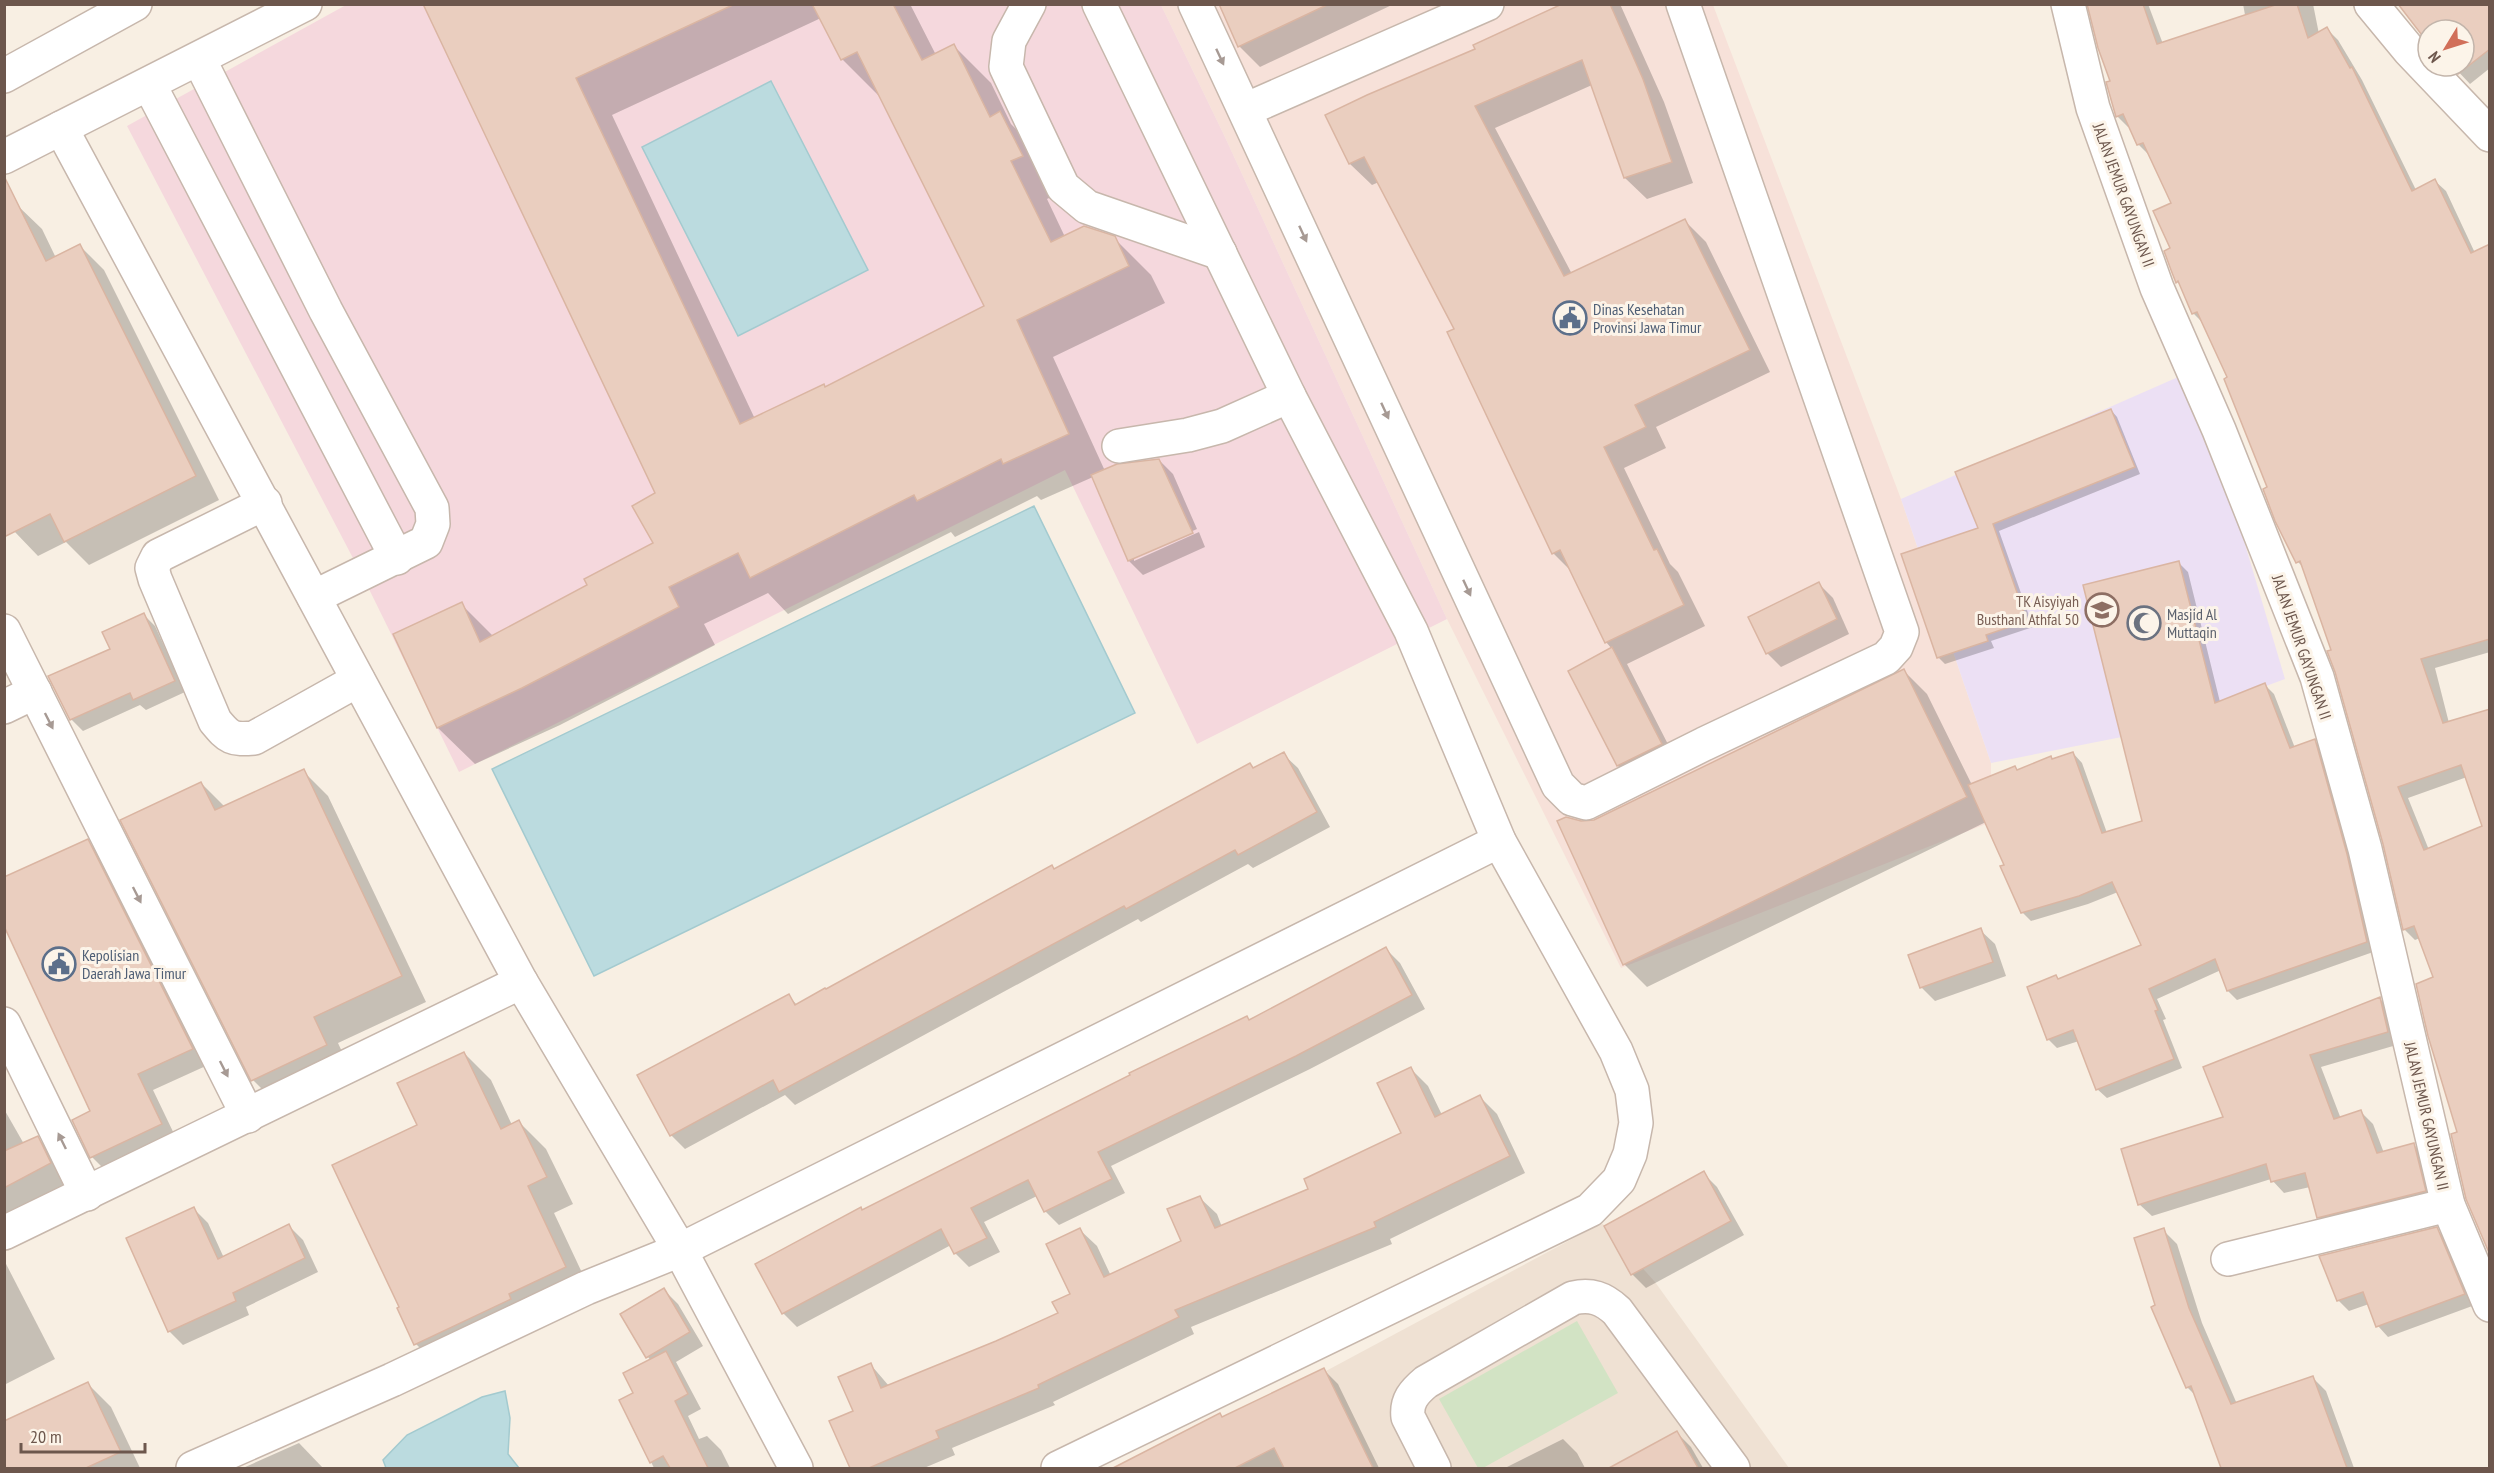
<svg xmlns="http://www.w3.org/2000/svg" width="2494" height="1473" font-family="'PT Sans Narrow',sans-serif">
<rect width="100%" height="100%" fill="#f8efe3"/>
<polygon fill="#efe1d3" points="1602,1223 1655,1282 1789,1468 1145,1468"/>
<polygon fill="#f7e1d9" points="1161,5 1713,5 1901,499 1991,763 1991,822 1621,968 1447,619 1225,137"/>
<polygon fill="#ece0f4" points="2185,374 2244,541 2285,679 2137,734 1991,763 1901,499"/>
<polygon fill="#f5d8dd" points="346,5 1161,5 1225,137 1447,619 1197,744 1065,470 459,772 366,583 127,126"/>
<polygon fill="#d2e3c4" points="1577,1321 1618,1393 1483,1468 1478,1468 1439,1399"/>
<g fill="#bbdbdf" stroke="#a3cacf" stroke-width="1.5">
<polygon points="771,81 868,270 738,336 642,147"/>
<polygon points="1034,506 1135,713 594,976 492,769"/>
<polygon points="505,1391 510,1418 508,1454 519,1468 386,1468 383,1460 407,1435 482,1397"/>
</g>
<g fill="#0003" fill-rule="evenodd">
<path d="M 425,4 L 910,4 L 936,55 L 954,46 L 991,83 L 1011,124 L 1037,150 L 1059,193 L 1047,199 L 1065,237 L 1114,238 L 1151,275 L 1165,303 L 1053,357 L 1105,471 L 1159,460 L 1173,474 L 1197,529 L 1134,557 L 1134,561 L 1199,532 L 1205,547 L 1143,575 L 1129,561 L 1093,477 L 1041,500 L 1037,496 L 955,537 L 951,532 L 788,614 L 768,593 L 704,624 L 715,645 L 560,725 L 475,764 L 438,728 L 395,634 L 461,604 L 494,637 L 589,586 L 655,543 L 657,494 ZM 821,18 L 842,59 L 879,96 L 881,96 L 986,307 L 826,388 L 824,385 L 755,419 L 612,115 Z"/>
<polygon points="1220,4 1394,4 1260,67 1239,46"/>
<polygon points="1558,4 1620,4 1664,102 1693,183 1647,199 1625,178 1592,85 1495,128 1572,274 1685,221 1706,242 1770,372 1656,427 1666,448 1624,468 1670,564 1678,572 1705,626 1627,664 1675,758 1632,780 1618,766 1570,671 1612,649 1606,642 1572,572 1553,553 1456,330 1379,182 1372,185 1350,164 1327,116 1477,50 1560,7"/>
<path d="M 2089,4 L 2148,4 L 2163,44 L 2245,15 L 2243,4 L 2313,4 L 2319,34 L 2327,29 L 2338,40 L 2362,80 L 2416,190 L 2435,181 L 2446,191 L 2475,253 L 2490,246 L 2490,652 L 2435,668 L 2449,723 L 2490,710 L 2490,1252 L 2459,1133 L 2435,978 L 2420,938 L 2415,940 L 2404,929 L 2385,844 L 2333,651 L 2304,568 L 2298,562 L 2229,378 L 2204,324 L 2194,314 L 2182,286 L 2177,282 L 2166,252 L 2172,249 L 2173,203 L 2149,155 L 2138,144 L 2130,126 L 2128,127 L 2117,116 L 2112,82 ZM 2467,777 L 2484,827 L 2429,850 L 2408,798 Z"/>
<polygon points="2398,4 2490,4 2490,68 2470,84 2453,66 2464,66 2464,30 2428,30 2428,38"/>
<polygon points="17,205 42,229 56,258 80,246 104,270 219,500 89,565 66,542 38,556 14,531"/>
<polygon points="2111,410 2117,417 2140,474 1999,531 2033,627 1991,641 1994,648 1945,664 1938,657 1979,529"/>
<polygon points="2179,563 2188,572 2220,702 2265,685 2274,694 2295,748 2315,741 2324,750 2376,951 2237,1000 2228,991 2221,970 2157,999 2166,1019 2163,1020 2182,1068 2107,1098 2097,1089 2079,1041 2057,1048 2048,1039 2059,980 2143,946 2118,892 2088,904 2031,921 2022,912 2006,865 1986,822 1647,987 1624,964 1581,823 1595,821 1904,671 1927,694 1972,785 2073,753 2082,763 2107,833 2144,822"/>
<polygon points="1819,584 1833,598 1849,634 1781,667 1767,653"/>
<polygon points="144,615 155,626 185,692 146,710 140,705 83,731 71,719 112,649"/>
<polygon points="1283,754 1298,768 1330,827 1253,868 1248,864 1141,922 1138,919 795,1105 785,1095 685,1149 671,1135 789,996 797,1005"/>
<polygon points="303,771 328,796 426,1002 338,1043 351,1071 278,1105 253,1080 201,783 225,807"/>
<polygon points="87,841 103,857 208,1065 153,1090 177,1140 108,1173 92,1157"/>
<polygon points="1980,930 1995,944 2006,976 1935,1001 1921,987"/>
<polygon points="1386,949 1400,963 1425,1009 1310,1069 1111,1166 1125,1193 1059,1225 1045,1211 1037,1196 984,1222 1000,1252 969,1267 955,1253 951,1245 797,1327 783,1313 863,1211 1250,1021"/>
<polygon points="2380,999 2392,1011 2400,1044 2321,1067 2341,1119 2361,1112 2373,1124 2384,1153 2414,1145 2426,1157 2437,1203 2331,1229 2319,1217 2310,1187 2284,1193 2271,1179 2152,1216 2139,1204 2225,1118"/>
<polygon points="464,1053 491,1080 512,1125 519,1122 546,1149 573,1204 554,1213 592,1294 443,1371 416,1344 399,1309 419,1126"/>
<polygon points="1411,1069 1428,1086 1442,1115 1480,1097 1497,1114 1525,1173 1390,1239 1392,1244 1191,1327 1194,1334 1053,1402 1055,1405 952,1448 955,1455 924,1468 851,1468 831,1422 855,1412 871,1365 889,1386 1060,1314 1072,1294 1080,1230 1097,1246 1111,1276 1183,1241 1200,1198 1217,1214 1222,1227 1310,1190 1403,1134"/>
<polygon points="4,1109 24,1144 37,1137 60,1161 73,1187 4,1224"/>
<polygon points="1703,1173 1717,1187 1744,1235 1646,1288 1632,1274"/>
<polygon points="194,1209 208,1223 224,1258 289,1226 303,1240 318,1272 246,1307 249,1315 183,1345 169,1331"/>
<polygon points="2436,1229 2447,1240 2475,1305 2388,1337 2378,1326 2369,1304 2349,1311 2338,1300"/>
<polygon points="2163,1230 2177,1244 2202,1323 2237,1404 2312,1377 2326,1391 2354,1468 2223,1468 2196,1396 2187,1387 2157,1306"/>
<polygon points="4,1260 55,1359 4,1385"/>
<polygon points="664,1290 678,1304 703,1346 676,1362 701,1409 688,1416 699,1439 707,1436 721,1450 730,1468 654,1468 621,1401 635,1393 651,1361 648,1357"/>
<polygon points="1324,1370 1338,1384 1379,1468 1166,1468 1155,1448 1220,1415 1224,1418"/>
<polygon points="88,1384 111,1407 140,1468 4,1468 4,1423"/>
<polygon points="1677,1433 1691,1447 1703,1468 1612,1468"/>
<polygon points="1563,1439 1577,1453 1585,1468 1505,1468"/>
<polygon points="299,1443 323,1468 243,1468"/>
</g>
<g fill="#eacebf" stroke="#dab5a2" stroke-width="1.5" fill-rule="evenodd">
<polygon points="423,4 735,4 576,78 740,424 824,384 825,387 984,306 857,52 841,60 812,4 893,4 922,60 954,44 990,117 1000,111 1023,156 1011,161 1051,242 1084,226 1115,236 1129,266 1017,320 1069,434 1003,464 1001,459 917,501 914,495 750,578 738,553 669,587 679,607 522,688 437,728 393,634 462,602 480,642 587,585 584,579 653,543 632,506 655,493"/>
<polygon points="1219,4 1329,4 1238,47"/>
<polygon points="1562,4 1610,4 1643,79 1672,162 1624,178 1582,60 1475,106 1564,276 1685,219 1750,350 1635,405 1646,427 1604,447 1654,550 1657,549 1684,605 1605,643 1560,550 1552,554 1447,332 1454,329 1364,157 1349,164 1325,115 1367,95 1475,49 1473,45"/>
<path d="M 2087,4 L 2143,4 L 2157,44 L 2278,4 L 2297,4 L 2308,38 L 2327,27 L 2350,68 L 2352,67 L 2412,191 L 2435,179 L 2471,253 L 2490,244 L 2490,639 L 2421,659 L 2443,723 L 2490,709 L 2490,1255 L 2466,1199 L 2451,1134 L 2457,1132 L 2428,1036 L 2416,984 L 2433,977 L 2414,926 L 2403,930 L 2383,844 L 2335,672 L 2327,651 L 2331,650 L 2300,561 L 2296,563 L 2275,521 L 2263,489 L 2267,487 L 2224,379 L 2227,377 L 2197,312 L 2192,314 L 2178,281 L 2176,283 L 2171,270 L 2164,251 L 2170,248 L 2153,211 L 2171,203 L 2143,143 L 2137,145 L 2123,114 L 2116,117 L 2106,82 L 2110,81 L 2098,48 ZM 2461,765 L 2482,826 L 2424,850 L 2398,787 Z"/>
<polygon points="2398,4 2490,4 2490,49 2458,74 2450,66 2464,66 2464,30 2428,30 2428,43"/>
<polygon points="4,176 46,261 80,244 196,476 64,542 50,514 4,537"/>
<polygon points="2111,409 2135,467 1993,524 2027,621 1986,635 1988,641 1937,658 1901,554 1978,528 1955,472"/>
<polygon points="1159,459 1193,533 1128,561 1091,475 1117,464"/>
<polygon points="2179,561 2215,703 2265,683 2290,748 2315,739 2347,854 2367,942 2227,991 2215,959 2149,989 2158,1010 2155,1011 2174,1059 2096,1090 2073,1030 2047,1040 2027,987 2056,975 2058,979 2141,945 2112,882 2079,896 2021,913 2000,866 2004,865 1968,785 2015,766 2017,770 2051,756 2052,759 2073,752 2102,833 2142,821 2083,585"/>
<polygon points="1819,582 1837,619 1766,654 1748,617"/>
<polygon points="144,613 175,681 133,700 130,693 70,720 48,676 110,649 102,632"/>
<polygon points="1612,647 1662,744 1617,766 1568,671"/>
<polygon points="1904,669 1967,797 1623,965 1557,821 1566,817 1581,821 1594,820"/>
<polygon points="1284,752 1317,812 1238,855 1235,850 1126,909 1124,906 779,1092 773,1080 670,1136 637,1075 789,994 795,1005 825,988 826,989 1052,865 1054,869 1250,763 1253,768"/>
<polygon points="304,769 402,976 314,1017 327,1045 251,1081 120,820 201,782 215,810"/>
<polygon points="88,839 193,1049 138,1074 162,1124 90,1158 72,1120 90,1111 4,926 4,877"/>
<polygon points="1981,928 1993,962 1920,988 1908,955"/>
<polygon points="1386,947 1412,995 1296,1056 1098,1152 1112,1179 1044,1212 1028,1180 971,1208 987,1238 954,1254 941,1229 782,1314 755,1264 861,1207 862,1210 1130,1075 1129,1073 1247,1016 1249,1020"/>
<polygon points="2380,997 2388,1032 2310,1055 2334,1119 2361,1110 2377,1153 2414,1143 2426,1191 2317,1218 2305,1173 2271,1182 2266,1164 2138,1205 2121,1149 2223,1117 2203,1067"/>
<polygon points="464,1052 501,1129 519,1120 547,1177 528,1186 566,1267 509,1294 511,1299 414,1345 397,1308 399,1307 332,1165 417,1125 397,1083"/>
<polygon points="1411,1067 1435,1117 1480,1095 1510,1156 1374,1222 1376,1227 1175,1310 1179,1317 1038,1385 1039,1388 936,1431 939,1438 869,1468 850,1468 829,1421 853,1411 838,1377 871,1363 881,1388 996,1341 1058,1313 1052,1302 1070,1294 1046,1244 1080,1228 1104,1277 1181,1241 1167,1209 1200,1196 1215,1228 1308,1189 1304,1179 1401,1133 1377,1083"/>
<polygon points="38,1136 51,1163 4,1188 4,1151"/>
<polygon points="1704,1171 1731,1221 1631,1275 1604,1226"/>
<polygon points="194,1207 218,1259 289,1224 305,1258 233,1293 236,1301 168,1332 126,1238"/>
<polygon points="2437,1227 2465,1294 2376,1327 2363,1292 2337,1301 2319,1256"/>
<polygon points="2164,1228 2189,1308 2231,1404 2313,1376 2347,1468 2221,1468 2191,1386 2186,1388 2151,1307 2155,1305 2134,1238"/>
<polygon points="664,1288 690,1332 646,1358 620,1314"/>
<polygon points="666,1351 688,1394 675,1401 708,1468 670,1468 663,1456 650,1463 619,1400 633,1393 623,1373"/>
<polygon points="1324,1368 1373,1468 1284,1468 1274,1448 1235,1468 1113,1468 1220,1413 1222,1417"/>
<polygon points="88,1382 121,1452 86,1468 4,1468 4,1421"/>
<polygon points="1677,1431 1698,1468 1609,1468"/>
</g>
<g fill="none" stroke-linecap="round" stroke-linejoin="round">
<g stroke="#c7b7ac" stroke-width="36">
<g id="minor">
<polyline points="1029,4 1009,41 1006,67 1063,187 1087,207 1220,253"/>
<polyline points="1195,4 1558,785 1572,799 1586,803 1704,744 1886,658 1896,647 1902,632 1683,4"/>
<polyline points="2068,4 2093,108 2157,288 2219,430 2317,677 2365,849 2448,1205 2490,1305"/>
<polyline points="2371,4 2409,50 2490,135"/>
<polyline points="199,59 326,311 432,508 433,524 426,542 314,597"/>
<polyline points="4,76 135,4"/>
<polyline points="149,84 397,558"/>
<polyline points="1245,110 1487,4"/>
<polyline points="61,128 521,982 680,1250 796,1468"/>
<polyline points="4,157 305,4"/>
<polyline points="1119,446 1188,435 1222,426 1289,396"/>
<path d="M 265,503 L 158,556 L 152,568 L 155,579 L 215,721 C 229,738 232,740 254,738 L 358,680"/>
<polyline points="4,631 248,1116"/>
<polyline points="4,707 35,692"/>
<polyline points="4,1024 87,1194"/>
<polyline points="4,1233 521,982"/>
<polyline points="2228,1259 2448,1205"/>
<polyline points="193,1468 392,1380 586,1288 680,1250 1499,841"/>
<polyline points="1058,1468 1590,1210 1619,1180 1630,1154 1636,1123 1632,1090 1616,1051 1499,841 1411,631 1289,396 1099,4"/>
<path d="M 1434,1468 L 1408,1417 C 1406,1401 1414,1392 1426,1382 L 1573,1298 C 1591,1294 1603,1298 1617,1311 L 1733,1468"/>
</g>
</g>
<use href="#minor" stroke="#fff" stroke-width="33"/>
</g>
<defs><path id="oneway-solid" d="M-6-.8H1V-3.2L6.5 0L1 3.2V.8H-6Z" transform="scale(1.5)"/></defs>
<g fill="#a79a94">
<use href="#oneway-solid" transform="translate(1220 57) rotate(65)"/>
<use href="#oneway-solid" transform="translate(1303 234) rotate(65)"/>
<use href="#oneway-solid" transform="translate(1385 411) rotate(65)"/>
<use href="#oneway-solid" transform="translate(1467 588) rotate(65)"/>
<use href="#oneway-solid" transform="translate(49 721) rotate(63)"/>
<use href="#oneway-solid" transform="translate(137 895) rotate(63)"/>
<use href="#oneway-solid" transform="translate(224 1069) rotate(63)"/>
<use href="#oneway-solid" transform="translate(62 1141) rotate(-116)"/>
</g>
<defs>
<g id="civic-ring" transform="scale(1.725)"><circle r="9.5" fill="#fcf4e9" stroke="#5c6f8a" stroke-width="1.5"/><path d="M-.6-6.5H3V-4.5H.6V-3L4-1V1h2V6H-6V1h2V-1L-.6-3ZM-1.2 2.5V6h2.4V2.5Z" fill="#5c6f8a"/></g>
<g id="school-ring" transform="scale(1.725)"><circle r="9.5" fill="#fcf4e9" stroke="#8d6e63" stroke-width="1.5"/><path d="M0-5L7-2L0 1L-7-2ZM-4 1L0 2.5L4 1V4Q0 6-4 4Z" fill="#8d6e63"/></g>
<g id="mosque-ring" transform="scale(1.725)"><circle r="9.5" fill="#fcf4e9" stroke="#6b7280" stroke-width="1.5"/><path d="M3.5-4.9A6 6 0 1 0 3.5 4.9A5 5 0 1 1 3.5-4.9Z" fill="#6b7280"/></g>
</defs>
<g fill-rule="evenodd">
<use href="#civic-ring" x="1570" y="318"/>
<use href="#school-ring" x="2102" y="610"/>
<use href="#mosque-ring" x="2144" y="623"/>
<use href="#civic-ring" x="59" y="964"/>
</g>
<g text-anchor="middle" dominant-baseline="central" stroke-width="6" stroke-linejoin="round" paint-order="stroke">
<g font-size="16" fill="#6d574d" stroke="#fcf4e9">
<text transform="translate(2124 195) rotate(70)">JALAN JEMUR GAYUNGAN II</text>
<text transform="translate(2302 647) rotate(71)">JALAN JEMUR GAYUNGAN II</text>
<text transform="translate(2427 1116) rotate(77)">JALAN JEMUR GAYUNGAN II</text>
</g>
<g font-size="16" fill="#4e5e75" stroke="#fcf4e9" text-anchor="start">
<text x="1593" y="309">Dinas Kesehatan<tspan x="1593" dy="18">Provinsi Jawa Timur</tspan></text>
<text x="82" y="955">Kepolisian<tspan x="82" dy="18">Daerah Jawa Timur</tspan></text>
</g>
<g font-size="16" fill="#785e54" stroke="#fcf4e9" text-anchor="end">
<text x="2079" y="601">TK Aisyiyah<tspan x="2079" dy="18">Busthanl Athfal 50</tspan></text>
</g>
<g font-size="16" fill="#5b616d" stroke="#fcf4e9" text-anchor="start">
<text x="2167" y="614">Masjid Al<tspan x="2167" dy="18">Muttaqin</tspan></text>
</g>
</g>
<rect width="2494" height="1473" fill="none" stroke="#6d574d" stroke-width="12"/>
<g transform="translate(2446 48) rotate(232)"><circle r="28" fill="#fcf4e9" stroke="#c3b5ab" stroke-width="1.5"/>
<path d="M0-4.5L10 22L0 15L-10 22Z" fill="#d16f59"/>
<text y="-9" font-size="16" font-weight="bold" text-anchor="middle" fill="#6d574d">N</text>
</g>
<path d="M21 1443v9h124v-9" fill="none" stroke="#6d574d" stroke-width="3"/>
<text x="30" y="1443" font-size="18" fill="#6d574d" stroke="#fcf4e9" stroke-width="4.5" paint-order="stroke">20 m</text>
</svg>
